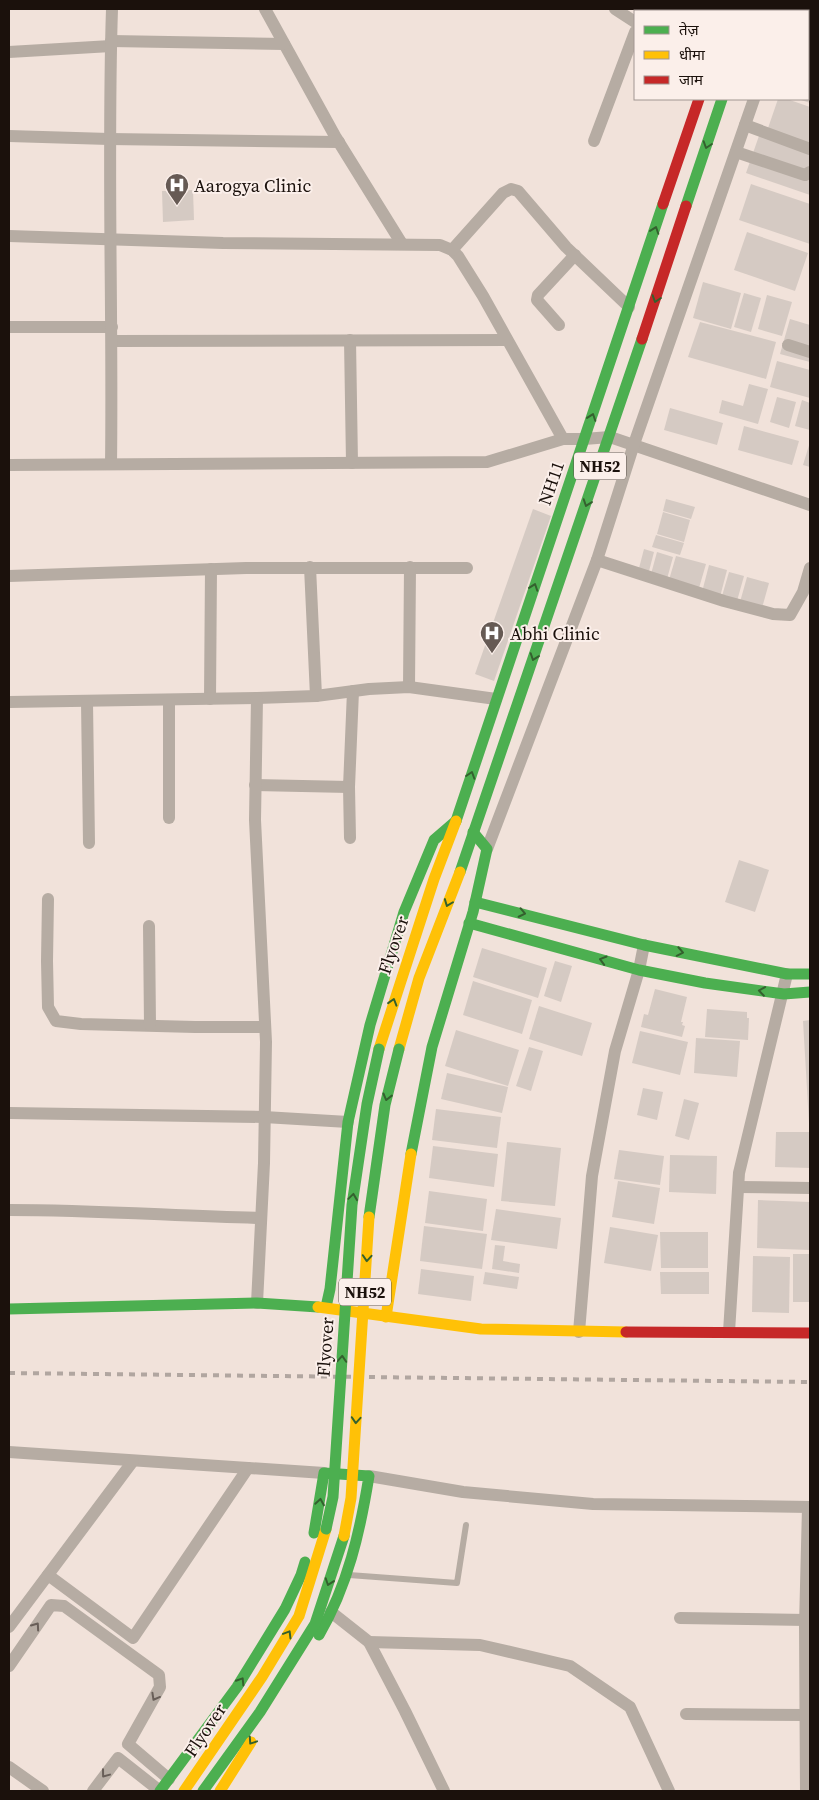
<svg xmlns="http://www.w3.org/2000/svg" width="819" height="1800" font-family="'Source Serif 4','Noto Sans Devanagari',serif">
<rect width="100%" height="100%" fill="#f1e2da"/>
<g fill="#d5cac3">
<polygon points="801,9 810,9 810,48 808,48 808,11 800,11"/>
<polygon points="808,61 810,61 810,103 798,99 808,99"/>
<polygon points="778,99 787,99 810,107 810,145 767,131"/>
<polygon points="760,133 810,151 810,195 746,173"/>
<polygon points="751,184 810,204 810,244 739,220"/>
<polygon points="193,190 194,220 163,222 162,191"/>
<polygon points="747,232 808,253 795,291 734,270"/>
<polygon points="703,282 741,293 731,329 693,318"/>
<polygon points="744,293 761,298 751,332 734,327"/>
<polygon points="767,295 792,302 782,336 758,329"/>
<polygon points="790,319 810,325 810,362 780,354"/>
<polygon points="700,322 776,342 766,379 688,357"/>
<polygon points="777,361 810,370 810,398 770,387"/>
<polygon points="749,384 768,389 758,424 719,413 722,400 743,406"/>
<polygon points="777,397 796,402 789,428 770,422"/>
<polygon points="802,400 810,403 810,430 795,426"/>
<polygon points="670,408 723,423 717,445 664,430"/>
<polygon points="744,426 799,441 792,465 738,450"/>
<polygon points="810,442 810,467 803,465"/>
<polygon points="666,499 695,507 691,519 663,511"/>
<polygon points="533,509 551,516 494,681 475,674"/>
<polygon points="663,512 690,520 684,542 657,534"/>
<polygon points="656,535 684,543 680,555 652,547"/>
<polygon points="644,549 654,552 648,575 638,572"/>
<polygon points="657,552 673,557 667,579 651,574"/>
<polygon points="676,556 706,564 699,588 669,580"/>
<polygon points="709,565 727,570 720,597 702,592"/>
<polygon points="729,572 744,576 737,601 722,596"/>
<polygon points="747,577 769,583 762,608 740,602"/>
<polygon points="739,860 769,870 755,912 725,902"/>
<polygon points="482,948 547,968 538,998 473,977"/>
<polygon points="555,961 572,966 561,1002 544,996"/>
<polygon points="473,981 532,1000 522,1034 463,1015"/>
<polygon points="655,989 687,997 681,1022 683,1022 682,1025 685,1026 682,1037 641,1027 644,1014 648,1015"/>
<polygon points="539,1006 592,1023 582,1056 529,1039"/>
<polygon points="707,1009 747,1012 747,1018 749,1018 748,1040 705,1037"/>
<polygon points="810,1020 810,1123 809,1123 803,1021"/>
<polygon points="456,1030 519,1050 508,1086 445,1066"/>
<polygon points="640,1031 688,1042 680,1075 632,1063"/>
<polygon points="696,1038 740,1041 737,1077 694,1073"/>
<polygon points="529,1047 543,1051 531,1091 516,1086"/>
<polygon points="447,1073 508,1087 502,1113 441,1099"/>
<polygon points="643,1088 663,1092 657,1120 637,1115"/>
<polygon points="684,1099 699,1103 689,1140 675,1136"/>
<polygon points="436,1109 501,1117 497,1148 432,1140"/>
<polygon points="776,1132 810,1132 810,1168 775,1167"/>
<polygon points="507,1142 561,1148 555,1206 501,1201"/>
<polygon points="433,1146 498,1154 494,1187 429,1178"/>
<polygon points="619,1150 664,1156 660,1185 614,1179"/>
<polygon points="670,1155 717,1156 716,1194 669,1192"/>
<polygon points="618,1181 660,1188 654,1224 612,1217"/>
<polygon points="429,1191 487,1199 483,1231 425,1223"/>
<polygon points="758,1200 810,1202 810,1250 757,1248"/>
<polygon points="496,1209 561,1218 557,1249 491,1240"/>
<polygon points="424,1226 487,1234 482,1269 420,1261"/>
<polygon points="610,1227 658,1235 651,1271 604,1263"/>
<polygon points="660,1232 708,1232 708,1268 661,1268"/>
<polygon points="495,1245 505,1246 503,1261 520,1264 519,1273 492,1269"/>
<rect x="793" y="1254" width="17" height="48"/>
<polygon points="753,1256 790,1257 789,1313 752,1312"/>
<polygon points="421,1269 474,1276 471,1301 418,1294"/>
<polygon points="485,1272 519,1277 517,1289 483,1284"/>
<polygon points="660,1272 709,1272 709,1294 661,1294"/>
</g>
<g fill="none" stroke-linecap="round" stroke-linejoin="round">
<polyline stroke="#b6aca3" stroke-width="6" points="349,1575 457,1583 466,1525"/>
<g stroke="#b6aca3" stroke-width="12">
<polyline points="265,9 335,136 402,244"/>
<polyline points="615,9 635,22"/>
<polyline points="783,11 784,9"/>
<polyline points="111,41 284,44"/>
<polyline points="9,52 111,46"/>
<polyline points="745,125 810,149"/>
<polyline points="9,136 109,139 339,142"/>
<polyline points="594,141 635,32"/>
<polyline points="736,152 805,175 810,172"/>
<polyline points="9,236 223,243 440,245 452,250 458,256 483,296 563,439"/>
<polyline points="452,250 503,193 511,189 518,191 566,247 629,307"/>
<polyline points="559,325 537,300 538,295 575,255"/>
<polyline points="9,327 112,327"/>
<polyline points="350,340 352,463"/>
<polyline points="112,341 507,340"/>
<polyline points="788,345 810,352"/>
<path d="M 111,464 C 113,313 107,161 112,9"/>
<polyline points="9,465 487,462 563,439 584,439 610,437 810,505"/>
<polyline points="597,560 724,601 773,614 790,615 803,592 810,568"/>
<polyline points="310,567 316,696"/>
<polyline points="9,576 246,568 467,568"/>
<polyline points="409,687 410,567"/>
<polyline points="210,699 211,569"/>
<polyline points="9,702 257,698 316,696 369,689 409,687 496,699"/>
<polyline points="87,702 89,843"/>
<polyline points="255,785 349,787 353,691"/>
<polyline points="349,787 350,838"/>
<polyline points="169,818 169,700"/>
<polyline points="487,849 597,560 634,444 754,99"/>
<polyline points="48,899 47,961 48,1007 56,1021 81,1024 195,1027 265,1027"/>
<polyline points="149,926 150,1025"/>
<polyline points="9,1113 264,1117 348,1122"/>
<polyline points="739,1187 810,1188"/>
<path d="M 9,1210 C 93,1210 177,1216 261,1218"/>
<polyline points="257,1303 264,1163 266,1042 255,820 257,698"/>
<polyline points="579,1332 592,1176 615,1051 639,970 644,945"/>
<polyline points="729,1332 739,1173 787,974"/>
<polyline points="9,1452 324,1473"/>
<polyline points="369,1476 463,1492 593,1504 810,1507"/>
<polyline points="48,1575 133,1638 248,1468"/>
<polyline points="331,1612 369,1642 405,1711 444,1791"/>
<polyline points="680,1618 806,1620"/>
<polyline points="9,1627 133,1461"/>
<polyline points="369,1642 480,1645 570,1666 630,1707 669,1791"/>
<polyline points="9,1666 51,1605 64,1606 159,1675 160,1687 128,1744 169,1779"/>
<polyline points="686,1714 805,1715"/>
<polyline points="9,1767 43,1791"/>
<polyline points="93,1791 118,1758 160,1791"/>
<polyline points="806,1791 805,1626 808,1507"/>
</g>
<g stroke="#4caf50" stroke-width="11">
<polyline points="686,206 722,99"/>
<polyline points="456,821 663,204"/>
<polyline points="460,872 642,339"/>
<polyline points="475,902 644,945 787,974 810,974"/>
<polyline points="469,923 639,970 705,983 784,994 810,992"/>
<polyline points="411,1154 432,1047 473,912 487,849 473,832"/>
<polyline points="326,1307 330,1289 348,1122 370,1025 404,912 434,840 456,821"/>
<polyline points="9,1309 257,1303 318,1307"/>
<path d="M 314,1533 L 324,1473 L 369,1476 C 360,1532 348,1585 319,1635"/>
<polyline points="160,1791 237,1687 285,1609 301,1575 305,1562"/>
<polyline points="203,1791 260,1712 315,1624 344,1536"/>
</g>
<g stroke="#ffc107" stroke-width="11">
<polyline points="729,11 730,9"/>
<polyline points="751,11 752,9"/>
<polyline points="379,1049 434,879 456,821"/>
<polyline points="399,1049 419,978 460,872"/>
<polyline points="318,1307 481,1329 626,1332"/>
<polyline points="386,1317 411,1154"/>
<polyline points="184,1791 262,1677 299,1616 326,1529"/>
<polyline points="220,1791 251,1742"/>
</g>
<g stroke="#c62828" stroke-width="11">
<polyline points="663,204 699,99"/>
<polyline points="642,339 686,206"/>
<polyline points="626,1332 810,1333"/>
</g>
<polyline stroke="#b1a6a0" stroke-width="4" stroke-dasharray="6 6" stroke-linecap="butt" points="9,1373 810,1382"/>
<g stroke="#4caf50" stroke-width="11">
<polyline points="369,1217 385,1105 399,1049"/>
<polyline points="326,1529 333,1497 352,1205 367,1104 379,1049"/>
</g>
<polyline stroke="#ffc107" stroke-width="11" points="344,1536 351,1498 369,1217"/>
</g>
<defs><path id="oneway-chevron" d="M-2-3.5L2.5 0L-2 3.5" fill="none" stroke-width="1.6" stroke-linecap="round" stroke-linejoin="round" transform="scale(1.25)"/></defs>
<g stroke="#34602e">
<use href="#oneway-chevron" transform="translate(707 145) rotate(108)"/>
<use href="#oneway-chevron" transform="translate(655 230) rotate(-71)"/>
<use href="#oneway-chevron" transform="translate(656 299) rotate(108)"/>
<use href="#oneway-chevron" transform="translate(592 417) rotate(-71)"/>
<use href="#oneway-chevron" transform="translate(587 503) rotate(109)"/>
<use href="#oneway-chevron" transform="translate(534 587) rotate(-71)"/>
<use href="#oneway-chevron" transform="translate(534 657) rotate(109)"/>
<use href="#oneway-chevron" transform="translate(471 775) rotate(-72)"/>
<use href="#oneway-chevron" transform="translate(448 903) rotate(111)"/>
<use href="#oneway-chevron" transform="translate(522 913) rotate(12)"/>
<use href="#oneway-chevron" transform="translate(680 952) rotate(11)"/>
<use href="#oneway-chevron" transform="translate(603 960) rotate(-164)"/>
<use href="#oneway-chevron" transform="translate(762 991) rotate(-172)"/>
<use href="#oneway-chevron" transform="translate(393 1002) rotate(-73)"/>
<use href="#oneway-chevron" transform="translate(387 1097) rotate(104)"/>
<use href="#oneway-chevron" transform="translate(353 1197) rotate(-82)"/>
<use href="#oneway-chevron" transform="translate(367 1258) rotate(94)"/>
<use href="#oneway-chevron" transform="translate(342 1359) rotate(-86)"/>
<use href="#oneway-chevron" transform="translate(356 1420) rotate(94)"/>
<use href="#oneway-chevron" transform="translate(320 1502) rotate(-81)"/>
<use href="#oneway-chevron" transform="translate(329 1582) rotate(109)"/>
<use href="#oneway-chevron" transform="translate(288 1634) rotate(-59)"/>
<use href="#oneway-chevron" transform="translate(241 1681) rotate(-58)"/>
<use href="#oneway-chevron" transform="translate(252 1741) rotate(124)"/>
</g>
<g stroke="#685e58">
<use href="#oneway-chevron" transform="translate(36 1626) rotate(-55)"/>
<use href="#oneway-chevron" transform="translate(155 1697) rotate(119)"/>
<use href="#oneway-chevron" transform="translate(105 1774) rotate(127)"/>
</g>
<defs>
<g id="hospital-pin" transform="scale(1.25)"><path d="M0 17L-7.5 6A9.5 9.5 0 1 1 7.5 6Z" fill="#665a54" stroke="#fbefea"/><path d="M-5-5h3v3.5h4V-5h3V5h-3V1.5h-4V5h-3Z" fill="#fff"/></g>
</defs>
<g fill-rule="evenodd">
<use href="#hospital-pin" x="177" y="185"/>
<use href="#hospital-pin" x="492" y="633"/>
</g>
<g text-anchor="middle" dominant-baseline="central" stroke-width="4" stroke-linejoin="round" paint-order="stroke">
<g fill="#fbefea" stroke="#5e544f" stroke-width="1">
<rect x="574" y="452.5" width="52" height="27" rx="4"/>
<rect x="339" y="1278.5" width="52" height="27" rx="4"/>
</g>
<g font-size="16" font-weight="bold" fill="#1b110c">
<text x="600" y="466">NH52</text>
<text x="365" y="1292">NH52</text>
</g>
<g font-size="18" fill="#1b110c" stroke="#fbefea" text-anchor="start">
<text x="194" y="185">Aarogya Clinic</text>
<text x="510" y="633">Abhi Clinic</text>
</g>
<g font-size="18" fill="#1b110c" stroke="#fbefea">
<text transform="translate(551 483) rotate(-71)">NH11</text>
<text transform="translate(393 945) rotate(-71)">Flyover</text>
<text transform="translate(325 1347) rotate(-86)">Flyover</text>
<text transform="translate(205 1730) rotate(-56)">Flyover</text>
</g>
</g>
<rect width="819" height="1800" fill="none" stroke="#1b110c" stroke-width="20"/>
<rect x="634" y="10" width="175" height="90" fill="#fbefea" stroke="#a19691"/>
<rect x="644" y="26" width="25" height="8" fill="#4caf50" stroke="#a19691"/>
<text x="679" y="35" font-size="15" fill="#1b110c">तेज़</text>
<rect x="644" y="51" width="25" height="8" fill="#ffc107" stroke="#a19691"/>
<text x="679" y="60" font-size="15" fill="#1b110c">धीमा</text>
<rect x="644" y="76" width="25" height="8" fill="#c62828" stroke="#a19691"/>
<text x="679" y="85" font-size="15" fill="#1b110c">जाम</text>
</svg>
